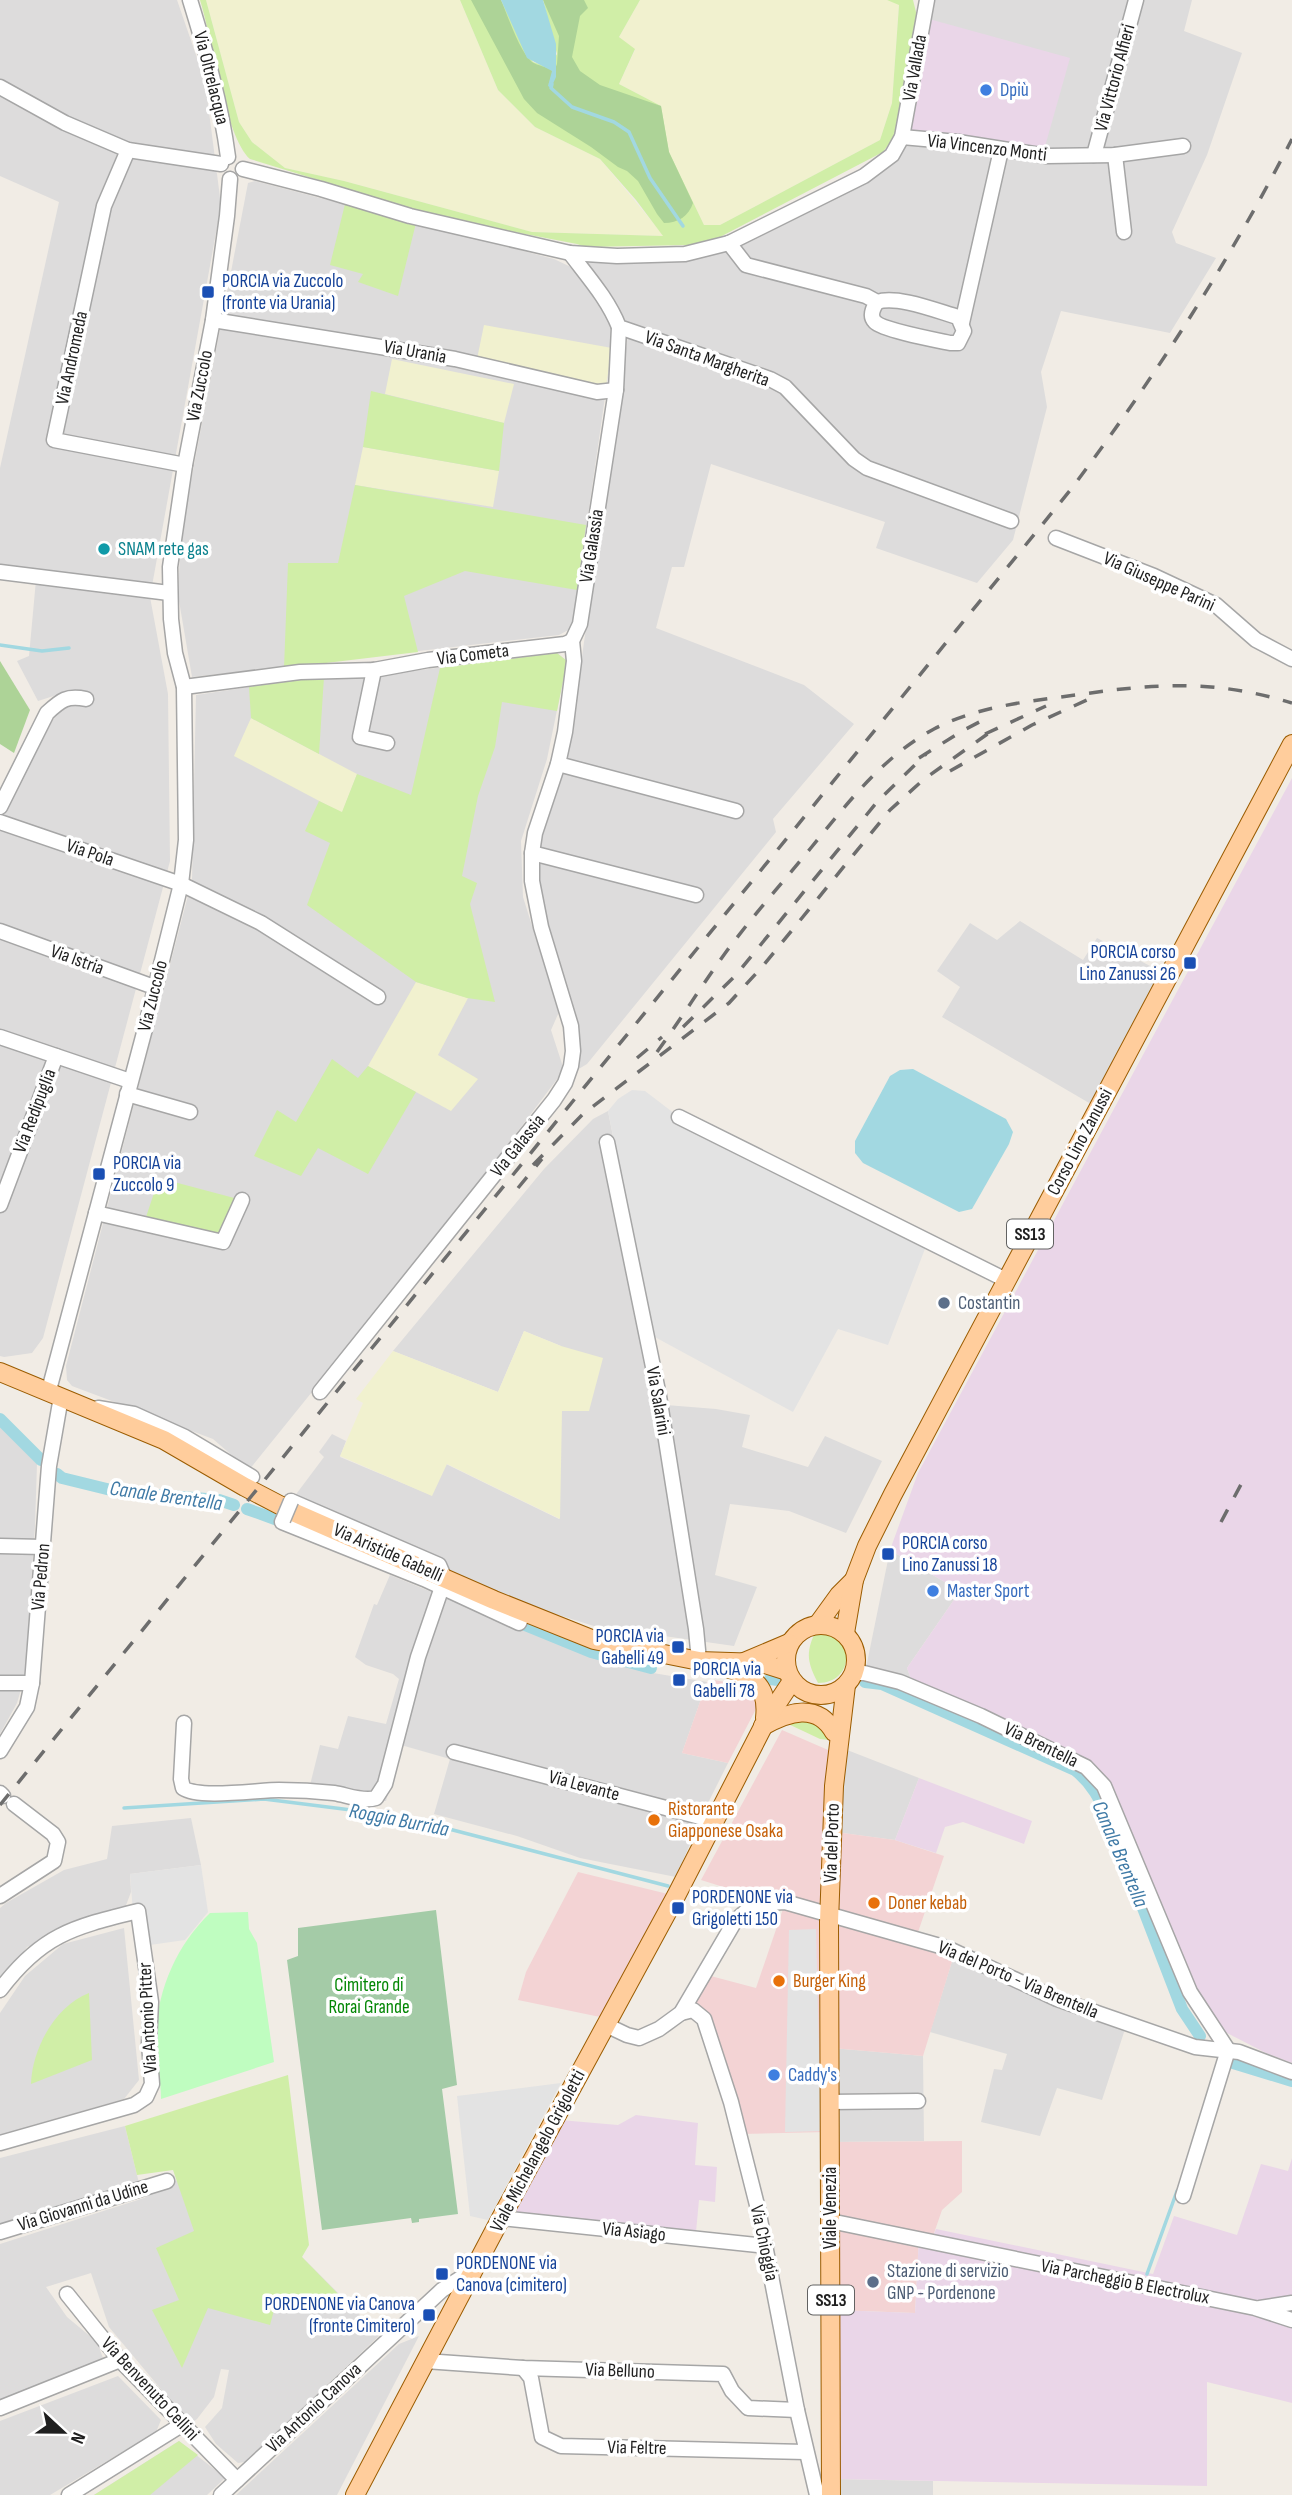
<svg xmlns="http://www.w3.org/2000/svg" width="1292" height="2495" font-family="'Sofia Sans Condensed',sans-serif">
<rect width="100%" height="100%" fill="#f1ece5"/>
<g fill="#dddcdc">
<polygon points="0,0 177,0 205,81 221,205 150,597 168,694 170,861 43,1338 32,1353 4,1357 0,1356 0,823 52,721 66,703 69,691 38,701 17,661 29,656 36,580 0,568 0,468 59,202 0,176"/>
<polygon points="933,0 1192,0 1184,31 1242,53 1207,155 1172,232 1176,243 1216,258 1170,333 1061,311 1041,372 1047,407 1013,540 977,583 876,548 885,522 711,464 684,567 672,567 656,628 804,685 854,724 773,819 776,832 587,1064 572,1073 539,890 538,847 572,726 628,335 626,321 578,259 695,258 898,155"/>
<polygon points="255,181 554,259 573,268 601,304 610,323 612,348 572,628 559,635 192,677 178,595 181,533 248,183"/>
<polygon points="557,653 567,661 547,759 521,841 523,897 559,1012 551,1030 564,1070 450,1221 249,1470 213,1439 72,1386 67,1380 66,1366 192,880 196,695 303,679 420,670"/>
<polygon points="1020,921 1083,960 1097,938 1169,976 1096,1107 942,1017 960,987 937,971 970,923 997,940"/>
<polygon points="608,1111 666,1405 716,1409 750,1415 742,1447 808,1467 825,1436 882,1461 846,1533 789,1511 730,1504 715,1575 757,1587 734,1646 594,1626 536,1608 288,1505 324,1457 319,1452 332,1434 346,1441 340,1457 431,1495 446,1464 559,1519 561,1346 524,1331 498,1392 393,1351 544,1169 593,1119"/>
<polygon points="0,1426 37,1464 35,1526 25,1676 17,1703 0,1734"/>
<polygon points="890,1550 960,1591 907,1668 911,1679 866,1668"/>
<polygon points="390,1575 591,1657 653,1673 707,1682 682,1753 728,1763 704,1811 676,1877 580,1858 517,1836 434,1814 450,1759 401,1745 386,1801 309,1789 320,1745 338,1749 348,1716 386,1724 399,1679 393,1674 366,1665 355,1657 374,1604 377,1605"/>
<polygon points="842,1748 919,1778 895,1840 835,1832"/>
<polygon points="191,1818 201,1865 130,1874 131,1892 125,1908 27,1947 0,1986 0,1908 6,1903 64,1870 107,1859 112,1826"/>
<polygon points="124,1928 139,2080 124,2099 0,2135 0,2013 25,1976 63,1944"/>
<polygon points="954,1955 1126,2026 1102,2100 1057,2088 1040,2136 981,2122 994,2069 1002,2070 1007,2054 930,2032"/>
<polygon points="832,2048 923,2056 924,2141 833,2142"/>
<polygon points="125,2126 139,2183 0,2226 0,2158"/>
<polygon points="256,2155 302,2257 380,2335 245,2462 238,2463 216,2444 205,2427 222,2408 229,2370 221,2369 214,2397 197,2419 190,2424 109,2327 91,2273 46,2287 67,2317 97,2342 103,2358 0,2401 0,2244 144,2198 175,2181"/>
<polygon points="419,2336 337,2495 236,2495 399,2344"/>
<polygon points="118,2376 161,2420 156,2432 50,2495 0,2495 0,2421"/>
<polygon points="179,2441 225,2478 207,2495 94,2495"/>
<polygon points="834,2479 933,2481 933,2495 834,2495"/>
</g>
<g fill="#f3d3d4">
<polygon points="714,1680 747,1686 756,1693 758,1705 728,1763 682,1753 707,1682"/>
<polygon points="782,1730 835,1753 826,2132 741,2134 693,2007 696,1996 707,1975 756,1988 784,1906 701,1880"/>
<polygon points="835,1832 895,1840 944,1856 915,1941 954,1955 923,2056 832,2048"/>
<polygon points="578,1872 672,1895 605,2018 518,2000 526,1972"/>
<polygon points="962,2141 962,2192 942,2210 932,2239 919,2237 915,2313 834,2310 833,2142"/>
</g>
<g fill="#ead6e8">
<polygon points="929,19 1070,58 1044,150 908,133"/>
<polygon points="1292,778 1292,2063 1266,2053 1227,2033 1203,2001 1183,1963 1112,1788 1098,1768 1076,1753 911,1679 907,1668 960,1591 890,1550 918,1473"/>
<polygon points="919,1778 1032,1821 1024,1844 963,1822 945,1827 936,1853 895,1840"/>
<polygon points="636,2115 698,2123 695,2165 717,2167 715,2202 699,2200 696,2232 509,2213 560,2120 618,2125"/>
<polygon points="1292,2158 1292,2403 1207,2382 1207,2486 834,2479 834,2310 915,2313 919,2237 932,2239 936,2229 1153,2274 1174,2216 1237,2235 1261,2164 1288,2171"/>
</g>
<g fill="#f1f1cf">
<polygon points="206,0 460,0 498,90 535,127 600,159 664,236 532,232 344,181 285,168 252,142 239,122"/>
<polygon points="640,0 887,0 899,4 892,103 880,140 720,225 704,225 669,152 661,106 619,84 635,50 619,37"/>
<polygon points="484,325 612,348 606,386 477,359"/>
<polygon points="392,359 514,384 504,423 385,394"/>
<polygon points="363,447 499,471 493,507 355,485"/>
<polygon points="251,718 357,774 342,813 234,756"/>
<polygon points="416,982 468,998 438,1055 478,1079 451,1111 368,1066"/>
<polygon points="524,1331 561,1346 603,1358 589,1411 562,1411 560,1519 447,1464 432,1496 340,1456 363,1403 356,1399 393,1351 498,1392"/>
</g>
<g fill="#d0eea7">
<path d="M 200,0 L 206,0 L 239,122 L 252,142 L 285,168 L 344,181 L 532,232 L 663,236 L 636,200 L 600,159 L 535,127 L 498,90 L 460,0 L 501,0 L 533,62 L 549,67 L 557,54 L 543,0 L 640,0 L 619,37 L 635,49 L 619,84 L 661,106 L 669,152 L 704,225 L 720,225 L 880,140 L 892,103 L 899,5 L 887,0 L 913,0 L 917,16 L 894,137 L 883,152 L 720,237 L 689,245 L 585,247 L 577,244 L 442,218 L 250,159 C 225,136 212,37 200,0 Z"/>
<polygon points="345,204 416,223 398,296 358,282 363,274 330,265"/>
<polygon points="371,391 504,423 499,471 363,447"/>
<polygon points="355,485 586,525 577,590 465,571 404,596 418,652 284,668 288,563 338,563"/>
<polygon points="557,653 567,661 557,711 502,702 495,747 478,796 462,876 477,883 470,904 495,1002 467,998 416,982 307,905 330,843 305,831 319,801 342,812 357,774 411,795 440,668"/>
<polygon points="324,677 319,754 251,718 249,687"/>
<polygon points="332,1059 358,1078 368,1066 416,1092 368,1174 318,1148 301,1176 254,1156 277,1110 296,1122"/>
<polygon points="159,1178 238,1199 221,1238 145,1220"/>
<path d="M 815,1633 C 857,1632 855,1683 818,1683 C 808,1664 805,1653 815,1633 Z"/>
<polygon points="814,1720 825,1732 829,1740 820,1739 784,1722"/>
<path d="M 89,1993 L 92,2060 L 31,2084 C 32,2049 55,2006 89,1993 Z"/>
<polygon points="288,2075 309,2245 302,2257 346,2302 276,2303 270,2325 208,2308 182,2368 152,2310 179,2300 156,2248 194,2231 173,2170 137,2175 125,2126"/>
<polygon points="179,2441 198,2455 150,2495 94,2495"/>
</g>
<g fill="#add397">
<path d="M 471,0 L 501,0 C 508,16 519,51 532,62 C 538,66 546,66 553,71 L 548,86 L 557,64 L 559,36 L 543,0 L 584,0 L 588,8 L 580,16 L 572,57 L 580,71 L 600,85 L 661,106 L 669,152 L 693,203 C 689,216 678,223 664,223 L 657,214 L 638,181 L 627,171 L 618,167 L 591,147 L 537,113 L 524,99 Z"/>
<polygon points="0,661 30,710 14,753 0,744"/>
</g>
<polygon fill="#a4cba7" points="436,1910 457,2085 442,2089 458,2214 419,2219 419,2222 412,2223 411,2218 322,2230 287,1960 298,1956 298,1928"/>
<path fill="#bffdc0" d="M 248,1912 L 249,1929 L 257,1943 L 274,2062 L 161,2099 C 161,2079 156,2059 156,2040 C 156,1992 176,1946 210,1913 Z"/>
<g fill="#e3e3e3">
<polygon points="632,1090 645,1091 679,1117 928,1241 888,1345 838,1329 793,1412 653,1336 608,1111 618,1099"/>
<polygon points="201,1865 208,1912 185,1940 143,1946 133,1912 130,1874"/>
<polygon points="816,1929 821,2131 785,2132 789,1930"/>
<polygon points="561,2083 488,2220 470,2216 457,2096"/>
</g>
<g fill="#a2d8e1">
<polygon points="501,0 543,0 556,44 556,77 551,88 548,86 552,71 527,58"/>
<polygon points="913,1069 1006,1119 1013,1132 1009,1144 972,1209 959,1212 863,1163 855,1153 855,1141 890,1076 900,1070"/>
</g>
<g fill="none" stroke-linecap="round" stroke-linejoin="round">
<g stroke="#a2d8e1" stroke-width="3.5">
<polyline points="552,84 551,88 572,107 614,122 629,132 650,178 683,226"/>
<polyline points="0,645 42,651 69,648"/>
<polyline points="124,1808 264,1799 399,1816 668,1886"/>
<polyline points="1147,2274 1177,2191"/>
</g>
<g stroke="#a2d8e1" stroke-width="12">
<polyline points="0,1419 41,1460"/>
<polyline points="57,1474 62,1478 119,1492 219,1500 234,1505"/>
<polyline points="247,1509 275,1519"/>
<polyline points="525,1625 591,1652 651,1668"/>
<polyline points="770,1679 778,1680"/>
<path d="M 865,1682 L 882,1684 L 1075,1770 C 1093,1784 1100,1800 1109,1820 L 1182,2009 L 1200,2036"/>
<polyline points="1233,2063 1292,2081"/>
</g>
<g stroke="#a6a6a6" stroke-width="17">
<g id="minor">
<path d="M 190,0 C 206,52 221,103 228,157"/>
<polyline points="0,87 65,123 128,150 221,164"/>
<polyline points="902,137 958,142 1047,156 1115,155 1183,146"/>
<polyline points="128,150 104,206 54,440 185,465"/>
<polyline points="1094,155 1136,0"/>
<polyline points="1115,155 1124,232"/>
<polyline points="243,169 321,189 410,216 570,253 617,256 685,254 729,243 864,176 892,155 902,137 927,0"/>
<path d="M 729,243 L 746,265 L 866,296 L 877,302 C 897,295 937,311 958,317 L 964,331 L 958,343 L 950,343 C 936,340 883,330 875,322 C 869,316 873,308 877,302"/>
<path d="M 570,253 C 588,277 608,299 619,327 L 770,379 L 785,387 L 854,459 L 867,468 L 1011,521"/>
<polyline points="213,320 455,359 597,392 616,390"/>
<polyline points="962,323 1001,150"/>
<polyline points="1056,538 1154,576 1216,605 1256,640 1292,659"/>
<polyline points="0,572 169,593"/>
<polyline points="374,670 360,737 387,743"/>
<polyline points="184,687 300,672 374,670 428,660 565,644 572,641"/>
<polyline points="558,764 736,811"/>
<path d="M 0,807 L 47,713 C 61,700 67,695 86,699"/>
<polyline points="0,822 181,884 261,923 378,997"/>
<polyline points="532,853 696,895"/>
<polyline points="0,931 154,987"/>
<polyline points="0,1037 130,1081"/>
<polyline points="127,1094 190,1112"/>
<polyline points="679,1117 1006,1280"/>
<polyline points="607,1142 659,1396 696,1629 699,1661"/>
<polyline points="0,1205 56,1056"/>
<polyline points="96,1213 223,1242 242,1200"/>
<polyline points="49,1390 145,1029 181,884 186,840 184,687 175,653 171,619 170,567 185,465 213,320 227,216 230,179"/>
<polyline points="320,1392 554,1100 565,1083 571,1066 573,1051 571,1026 541,927 532,881 532,853 535,833 558,764 565,732 574,661 572,641 580,624 616,390 619,327"/>
<polyline points="98,1408 134,1414 185,1437 252,1477"/>
<polyline points="291,1501 439,1565 445,1579"/>
<polyline points="283,1520 282,1522 424,1579 519,1623 524,1612"/>
<polyline points="0,1546 43,1547"/>
<polyline points="854,1673 864,1673 900,1682 981,1716 1086,1767 1104,1786 1190,1992 1228,2050 1183,2196"/>
<polyline points="0,1683 32,1683"/>
<path d="M 184,1723 L 181,1779 L 183,1788 C 199,1799 258,1790 279,1790 C 298,1790 316,1791 334,1793 C 347,1795 363,1802 376,1798 L 385,1784 L 418,1657 L 442,1587"/>
<polyline points="0,1751 27,1707 32,1683 49,1466 61,1397"/>
<polyline points="454,1752 715,1821"/>
<polyline points="0,1793 3,1796"/>
<polyline points="0,1896 54,1861 58,1842 53,1834 14,1804"/>
<path d="M 0,1990 C 42,1934 74,1927 138,1911 L 151,2002 L 149,2043 L 152,2084 L 146,2097 L 134,2105 L 0,2143"/>
<polyline points="681,2013 693,2010 704,2019 731,2102 758,2209 797,2410 817,2495"/>
<polyline points="606,2025 627,2035 639,2038 659,2029 681,2013 735,1921 751,1907 768,1903 785,1902 947,1948 1057,1999 1195,2047 1239,2052 1292,2072"/>
<polyline points="830,2102 918,2101"/>
<polyline points="501,2218 766,2246"/>
<polyline points="830,2221 1255,2308 1292,2320"/>
<polyline points="0,2232 167,2181"/>
<polyline points="67,2294 120,2360 237,2480"/>
<polyline points="1260,2308 1292,2303"/>
<polyline points="425,2361 523,2368 723,2374 732,2391 748,2408 797,2410"/>
<polyline points="523,2368 531,2378 542,2437 561,2446 806,2452"/>
<polyline points="0,2408 120,2360"/>
<polyline points="69,2495 183,2424"/>
<polyline points="221,2495 442,2290 472,2271"/>
</g>
</g>
<g stroke="#9b5c00" stroke-width="20">
<g id="major">
<polyline points="0,1372 164,1440 245,1487 293,1512 494,1600 594,1640 699,1661 762,1663 787,1671"/>
<polyline points="818,1624 839,1595 854,1580"/>
<circle cx="821" cy="1660" r="35"/>
<polyline points="845,1633 854,1580 867,1546 893,1494 1292,744"/>
<polyline points="744,1662 789,1643"/>
<path d="M 722,1666 C 751,1676 769,1683 765,1718"/>
<path d="M 763,1726 C 788,1712 817,1702 834,1732"/>
<polyline points="355,2495 501,2218 676,1896 768,1717 792,1681"/>
<polyline points="831,2495 829,1922 834,1786 846,1685"/>
</g>
</g>
<use href="#minor" stroke="#fff" stroke-width="14"/>
<use href="#major" stroke="#ffcd9c" stroke-width="18"/>
<g stroke="#6d6d6d" stroke-width="3.5" stroke-dasharray="14 14" stroke-linecap="butt">
<polyline points="985,734 1046,706"/>
<polyline points="919,758 962,731 991,716"/>
<polyline points="950,771 1032,725 1087,700"/>
<polyline points="683,1027 736,975 877,802 926,754"/>
<path d="M 657,1052 C 681,1019 702,985 726,952 C 752,917 782,883 810,849 C 847,804 882,757 934,729 C 980,705 1033,701 1083,694 C 1160,683 1216,680 1292,703"/>
<polyline points="637,1058 662,1037"/>
<polyline points="533,1165 583,1114 729,1003 762,967 890,810 923,780 993,730"/>
<polyline points="518,1188 542,1159"/>
<polyline points="1221,1522 1245,1477"/>
<path d="M 0,1805 L 1072,488 C 1155,377 1229,262 1292,139"/>
</g>
<g stroke="#a6a6a6" stroke-width="17" stroke-linecap="butt">
<polyline id="minor-bridge" points="283,1520 291,1501"/>
</g>
<use href="#minor-bridge" stroke="#fff" stroke-width="14"/>
</g>
<g fill="#3f7fe0" stroke="#fff" stroke-width="2.5">
<circle cx="986" cy="90" r="7"/>
<circle cx="933" cy="1591" r="7"/>
<circle cx="774" cy="2075" r="7"/>
</g>
<g fill="#1a4fb4" stroke="#fff" stroke-width="2.5">
<rect x="201" y="285" width="14" height="14" rx="3.5"/>
<rect x="1183" y="956" width="14" height="14" rx="3.5"/>
<rect x="92" y="1167" width="14" height="14" rx="3.5"/>
<rect x="881" y="1547" width="14" height="14" rx="3.5"/>
<rect x="671" y="1640" width="14" height="14" rx="3.5"/>
<rect x="672" y="1673" width="14" height="14" rx="3.5"/>
<rect x="671" y="1901" width="14" height="14" rx="3.5"/>
<rect x="435" y="2267" width="14" height="14" rx="3.5"/>
<rect x="422" y="2308" width="14" height="14" rx="3.5"/>
</g>
<circle fill="#0f9aa8" stroke="#fff" stroke-width="2.5" cx="104" cy="549" r="7"/>
<g fill="#5c6f8a" stroke="#fff" stroke-width="2.5">
<circle cx="944" cy="1303" r="7"/>
<circle cx="873" cy="2282" r="7"/>
</g>
<g fill="#e8710a" stroke="#fff" stroke-width="2.5">
<circle cx="654" cy="1820" r="7"/>
<circle cx="874" cy="1903" r="7"/>
<circle cx="779" cy="1981" r="7"/>
</g>
<g text-anchor="middle" dominant-baseline="central" stroke-width="7" stroke-linejoin="round" paint-order="stroke">
<g fill="#fff" stroke="#626262" stroke-width="2">
<rect x="1007" y="1219.5" width="46" height="29" rx="5"/>
<rect x="808" y="2285.5" width="46" height="29" rx="5"/>
</g>
<g font-size="18" font-weight="bold" fill="#1f1f1f">
<text x="1030" y="1234">SS13</text>
<text x="831" y="2300">SS13</text>
</g>
<g font-size="19" fill="#1f1f1f" stroke="#fff">
<text transform="translate(915 68) rotate(-80)">Via Vallada</text>
<text transform="translate(211 78) rotate(76)">Via Oltrelacqua</text>
<text transform="translate(1115 78) rotate(-75)">Via Vittorio Alfieri</text>
<text transform="translate(987 148) rotate(7)">Via Vincenzo Monti</text>
<text transform="translate(415 352) rotate(10)">Via Urania</text>
<text transform="translate(72 358) rotate(-78)">Via Andromeda</text>
<text transform="translate(707 359) rotate(20)">Via Santa Margherita</text>
<text transform="translate(200 386) rotate(-79)">Via Zuccolo</text>
<text transform="translate(592 546) rotate(-81)">Via Galassia</text>
<text transform="translate(1159 582) rotate(24)">Via Giuseppe Parini</text>
<text transform="translate(473 655) rotate(-7)">Via Cometa</text>
<text transform="translate(90 853) rotate(19)">Via Pola</text>
<text transform="translate(77 960) rotate(20)">Via Istria</text>
<text transform="translate(153 996) rotate(-76)">Via Zuccolo</text>
<text transform="translate(35 1111) rotate(-69)">Via Redipuglia</text>
<text transform="translate(1080 1142) rotate(-62)">Corso Lino Zanussi</text>
<text transform="translate(518 1146) rotate(-51)">Via Galassia</text>
<text transform="translate(658 1401) rotate(80)">Via Salarini</text>
<text transform="translate(388 1553) rotate(24)">Via Aristide Gabelli</text>
<text transform="translate(41 1577) rotate(-85)">Via Pedron</text>
<text transform="translate(1041 1745) rotate(26)">Via Brentella</text>
<text transform="translate(584 1786) rotate(15)">Via Levante</text>
<text transform="translate(832 1843) rotate(-88)">Via del Porto</text>
<text transform="translate(1018 1980) rotate(23)">Via del Porto - Via Brentella</text>
<text transform="translate(148 2018) rotate(-93)">Via Antonio Pitter</text>
<text transform="translate(538 2151) rotate(-62)">Viale Michelangelo Grigoletti</text>
<text transform="translate(83 2206) rotate(-17)">Via Giovanni da Udine</text>
<text transform="translate(830 2208) rotate(-90)">Viale Venezia</text>
<text transform="translate(634 2232) rotate(6)">Via Asiago</text>
<text transform="translate(764 2243) rotate(78)">Via Chioggia</text>
<text transform="translate(1125 2282) rotate(11)">Via Parcheggio B Electrolux</text>
<text transform="translate(620 2371) rotate(2)">Via Belluno</text>
<text transform="translate(150 2389) rotate(47)">Via Benvenuto Cellini</text>
<text transform="translate(314 2408) rotate(-43)">Via Antonio Canova</text>
<text transform="translate(637 2448) rotate(1)">Via Feltre</text>
</g>
<g font-size="19" fill="#366cbe" stroke="#fff" text-anchor="start">
<text x="1000" y="90">Dpiù</text>
<text x="947" y="1591">Master Sport</text>
<text x="788" y="2075">Caddy's</text>
</g>
<g font-size="19" fill="#164399" stroke="#fff" text-anchor="start">
<text x="222" y="281">PORCIA via Zuccolo<tspan x="222" dy="22">(fronte via Urania)</tspan></text>
<text x="1176" y="952" text-anchor="end">PORCIA corso<tspan x="1176" dy="22">Lino Zanussi 26</tspan></text>
<text x="113" y="1163">PORCIA via<tspan x="113" dy="22">Zuccolo 9</tspan></text>
<text x="902" y="1543">PORCIA corso<tspan x="902" dy="22">Lino Zanussi 18</tspan></text>
<text x="664" y="1636" text-anchor="end">PORCIA via<tspan x="664" dy="22">Gabelli 49</tspan></text>
<text x="693" y="1669">PORCIA via<tspan x="693" dy="22">Gabelli 78</tspan></text>
<text x="692" y="1897">PORDENONE via<tspan x="692" dy="22">Grigoletti 150</tspan></text>
<text x="456" y="2263">PORDENONE via<tspan x="456" dy="22">Canova (cimitero)</tspan></text>
<text x="415" y="2304" text-anchor="end">PORDENONE via Canova<tspan x="415" dy="22">(fronte Cimitero)</tspan></text>
</g>
<g font-size="19" fill="#0d838f" stroke="#fff" text-anchor="start">
<text x="118" y="549">SNAM rete gas</text>
</g>
<g font-size="19" fill="#4e5e75" stroke="#fff" text-anchor="start">
<text x="958" y="1303">Costantin</text>
<text x="887" y="2271">Stazione di servizio<tspan x="887" dy="22">GNP - Pordenone</tspan></text>
</g>
<g font-size="19" fill="#c56008" stroke="#fff" text-anchor="start">
<text x="668" y="1809">Ristorante<tspan x="668" dy="22">Giapponese Osaka</tspan></text>
<text x="888" y="1903">Doner kebab</text>
<text x="793" y="1981">Burger King</text>
</g>
<g font-size="19" fill="#038705" stroke="#fff">
<text x="369" y="1985">Cimitero di<tspan x="369" dy="22">Rorai Grande</tspan></text>
</g>
<g font-size="21" font-style="italic" fill="#3f7aa6" stroke="#fff">
<text transform="translate(166 1496) rotate(8)">Canale Brentella</text>
<text transform="translate(399 1820) rotate(11)">Roggia Burrida</text>
<text transform="translate(1120 1854) rotate(67)">Canale Brentella</text>
</g>
</g>
<g transform="translate(63 2432) rotate(112)" stroke="#ffffff" stroke-width="5" paint-order="stroke">
<path d="M0-5L12 26L0 18L-12 26Z" fill="#1f1f1f"/>
<text y="-10" font-size="19" font-weight="bold" text-anchor="middle" fill="#1f1f1f">N</text>
</g>
</svg>
